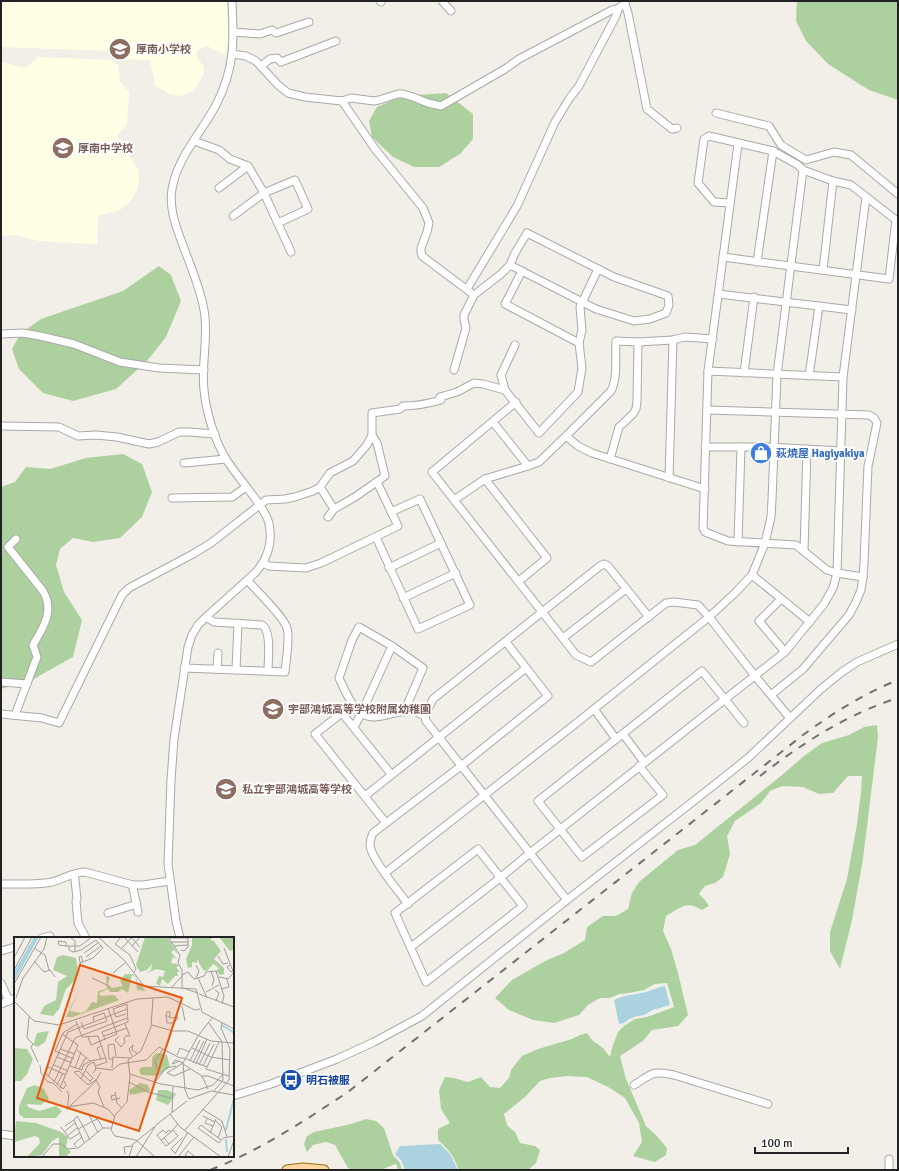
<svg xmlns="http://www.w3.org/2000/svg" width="899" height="1171" font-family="Signika,'Noto Sans JP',sans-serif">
<rect width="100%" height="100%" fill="#f2efe9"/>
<g fill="#ffffe5">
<polygon points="1,1 227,1 228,44 225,55 207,46 197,50 197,57 204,67 204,73 194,91 181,96 169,94 155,85 150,60 119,59 114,51 1,47"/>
<polygon points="38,57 113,60 118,65 120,81 129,92 127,126 117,135 139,171 139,183 137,190 130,202 120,210 98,216 97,244 71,243 39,241 14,235 1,236 1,62 26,68"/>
</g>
<g fill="#add19e">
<polygon points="797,1 898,1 898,100 869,90 828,64 806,41 796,21"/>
<polygon points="446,93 473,114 473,139 460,154 439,167 414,167 393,157 372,137 369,121 377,107 403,96"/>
<polygon points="159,266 171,275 181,301 166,337 147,361 116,389 73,401 43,393 19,369 12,349 21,333 41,319 123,291"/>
<polygon points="123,454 142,464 152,492 142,517 120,538 93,542 73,538 60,549 56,565 64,592 82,620 73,657 30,681 1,689 1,487 15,482 26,467 50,469 86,458"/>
<path d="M 877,725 L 878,737 L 863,859 L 852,920 L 840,969 L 830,951 L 830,932 L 847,879 L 857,824 L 861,792 L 862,776 L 848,776 L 833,793 L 819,794 L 803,787 L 783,786 L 770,791 L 761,803 L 735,821 L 727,836 L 730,854 L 723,877 L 715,883 L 705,886 L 699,894 L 705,900 L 709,906 L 702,910 C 685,900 681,908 666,916 L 663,931 L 671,949 L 678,973 L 688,1015 L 678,1026 L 652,1030 L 643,1041 L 620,1056 L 626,1079 L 646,1126 L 656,1135 L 667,1148 L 666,1155 L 655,1162 L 633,1156 L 642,1142 L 639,1123 L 625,1098 L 610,1088 L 587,1077 L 568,1076 L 550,1078 L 540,1081 L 525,1097 L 504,1114 L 507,1125 L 515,1132 L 520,1143 L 535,1146 L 540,1150 L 536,1163 L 528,1170 L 459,1170 C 453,1155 450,1151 438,1140 L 438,1129 L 450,1123 L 441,1109 L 439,1090 L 445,1077 L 454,1078 L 468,1082 L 481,1077 L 490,1087 L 500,1088 L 509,1078 L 511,1070 L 522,1056 L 538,1049 L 572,1039 L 580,1035 L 587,1033 L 592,1040 L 603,1048 L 610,1057 L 612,1048 L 618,1032 L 624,1026 L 635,1019 L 647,1017 L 674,1007 L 667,983 L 655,984 L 644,990 L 629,993 L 619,994 L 610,998 L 600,998 L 588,1005 L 579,1015 L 554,1023 L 533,1020 L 509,1010 L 495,998 L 512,980 L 547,960 L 564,953 L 585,940 L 587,927 L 603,916 L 616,916 L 628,909 L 632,893 L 639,882 L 678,850 L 695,845 L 782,775 L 804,756 L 822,743 L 849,735 L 864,727 Z"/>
<polygon points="366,1119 376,1121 384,1128 393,1155 400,1163 402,1170 398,1170 397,1166 395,1164 381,1170 352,1170 348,1168 335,1145 326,1142 313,1145 307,1152 304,1144 307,1136 314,1132 351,1124"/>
</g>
<g fill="#aad3df">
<path d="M 665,986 L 670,1005 L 653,1010 L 644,1015 L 637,1016 L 629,1019 L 624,1023 L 619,1024 L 614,1000 C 624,995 635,995 646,992 C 653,990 658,987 665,986 Z"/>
<polygon points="440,1144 450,1154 458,1170 405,1170 401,1160 395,1154 400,1146"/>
</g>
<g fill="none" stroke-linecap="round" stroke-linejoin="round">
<g stroke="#a9a9a9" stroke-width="9">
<g id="minor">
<polyline points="380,1 381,2"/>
<polyline points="442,1 451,11"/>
<polyline points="625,4 628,13 647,109 672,129 677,128"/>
<polyline points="233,32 260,34 272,30 276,33 309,22"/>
<path d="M 232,54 L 246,56 L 256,61 L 278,85 L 288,93 L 305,97 L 342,101 L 351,98 L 374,101 L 379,100 L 398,94 L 403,94 L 413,97 L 428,103 L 441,106 L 505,69 L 519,59 L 612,10 C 618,9 623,7 626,1"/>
<polyline points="261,66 270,59 277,58 281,62 336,41"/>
<polyline points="342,101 375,149 423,208 429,223 427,232 421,248 421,252 422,256 470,292"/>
<polyline points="716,113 769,126 781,145 806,160 834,152 851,155 898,194"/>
<polyline points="194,141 219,150 230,159 248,166 264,193 291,252"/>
<polyline points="738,144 708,371 703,528 705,532 728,541 796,545 827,570 837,573 863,577"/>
<polyline points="219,188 248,166"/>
<polyline points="233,216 264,193 295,180 308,209 278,223"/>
<polyline points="723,257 889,279 896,220 851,185 833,181 803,170 798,165 773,151 709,136 704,139 698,183 714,202 730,203"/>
<polyline points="757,262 773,151"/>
<polyline points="823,270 833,181"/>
<polyline points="522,271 505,304 579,343"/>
<polyline points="467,289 517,206 555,122 569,99 579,86 616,16 618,9"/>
<polyline points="719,294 852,310"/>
<polyline points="1,334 23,333 40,336 74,344 120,362 159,368 204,370"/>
<polyline points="515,345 501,375 505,390 539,433 578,392 582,368 579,343 582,330 580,307 598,269"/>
<polyline points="454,370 466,328 464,320 464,315 474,295 501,274 510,265 515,253 527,233 614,277 668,296 669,305 666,313 650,319 634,321 596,309 510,265"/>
<polyline points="708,371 843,377"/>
<polyline points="744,373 754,297"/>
<polyline points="809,376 819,306"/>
<polyline points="516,402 432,472 576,655 591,662 666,603 674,602 698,605 709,617 755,676 790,718"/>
<polyline points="707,410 869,415 874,418 877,423 868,466 864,563 863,577 861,590 856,602 849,615 803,669 771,695"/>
<polyline points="493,422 528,466"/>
<polyline points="1,426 59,427 78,436 96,435 117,437 149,444 158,442 179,432 189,432 215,434"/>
<polyline points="566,436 578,446 592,453 705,489"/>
<polyline points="705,447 768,447 841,451"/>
<polyline points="610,459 619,427 633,414 636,409 637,401 638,342"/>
<polyline points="184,463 226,459"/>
<polyline points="669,478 673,340"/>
<polyline points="485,479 547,558 519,581"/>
<polyline points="320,487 334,509"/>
<polyline points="172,498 232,497 246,487"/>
<path d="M 454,500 L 485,479 L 528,466 L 539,462 L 566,436 L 611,391 C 618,378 615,356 616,341 L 638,342 L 673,340 L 685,337 L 713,339"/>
<polyline points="328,517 334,509 355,497 385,476 377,443 372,435"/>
<polyline points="376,537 418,629 470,605 420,499 391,512"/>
<polyline points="738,542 741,447"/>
<polyline points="804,551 807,449"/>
<polyline points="263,563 269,566 306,568 321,563 398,526 377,482"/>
<polyline points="389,568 441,543"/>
<polyline points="752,575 810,622"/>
<polyline points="403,598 456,573"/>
<polyline points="781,599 759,621 785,652"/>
<path d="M 206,617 L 214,622 L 262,625 C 272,631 268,659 268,671"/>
<polyline points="563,638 626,589"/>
<path d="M 184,668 L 285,672 C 286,661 290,637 287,628 C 284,617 256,590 247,580"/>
<polyline points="217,669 218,653"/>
<polyline points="236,670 238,623"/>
<polyline points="1,682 27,684"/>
<polyline points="594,709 616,739"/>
<path d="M 404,712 L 423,668 L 392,646 L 359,627 L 352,640 L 339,678 C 344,688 352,709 362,714 C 378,723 398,708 414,711 C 417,712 422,715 425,716"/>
<path d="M 1,714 L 42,718 L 59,723 L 122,595 L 129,588 L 193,554 L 211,543 L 266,500 L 285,499 L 295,497 L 313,491 L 320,487 L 330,473 L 353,461 L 367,445 L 372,435 L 372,413 L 400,409 L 403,406 C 416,406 427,404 441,400 L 440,397 L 457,392 L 474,383 L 483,384 L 505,390"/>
<path d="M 15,715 L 37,657 L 33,645 C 43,628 55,611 43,591 L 8,547 L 16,539"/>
<polyline points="354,727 361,714 392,646"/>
<polyline points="623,734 644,762"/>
<polyline points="639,766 663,795 582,857 538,801 702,671 744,723"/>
<polyline points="365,796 526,668"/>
<polyline points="386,823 315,734 342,713 391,774"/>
<polygon points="478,849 523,906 426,982 395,913"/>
<polyline points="385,873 574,725 709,617 735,593 752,575 765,543 771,517 772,500 777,375 803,170"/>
<polyline points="74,875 75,880 77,899 76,901 78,923 86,938"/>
<path d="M 1,884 C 18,884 36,885 52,882 C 63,879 74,872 85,872 L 133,885 L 143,885 L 170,881"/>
<polyline points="133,885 133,888 138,912"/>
<polyline points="567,900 426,721 425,716 427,711 433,699 600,566 604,564 608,566 649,617"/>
<path d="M 408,904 C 399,892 371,859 370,845 C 370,840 371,837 373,833 L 461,766 L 548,696 L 506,642"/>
<polyline points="108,913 137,904"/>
<polyline points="42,938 50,936 51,938"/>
<path d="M 180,938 L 176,921 L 168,864 L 171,780 L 174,739 L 188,647 L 192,635 L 198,625 L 206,617 L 256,572 C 260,567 264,562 266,556 C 272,543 272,524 264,512 C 253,493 238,478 226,459 C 215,441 206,412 204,390 C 201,363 209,337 204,310 C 200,286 189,263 181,240 C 175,224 169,207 172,189 C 177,158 201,133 216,105 C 235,68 234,42 232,1"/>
<polyline points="411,947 500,878 530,853 785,652 824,604 833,588 837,573 843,377 866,197"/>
<polyline points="1,951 15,947"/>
<polyline points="1,983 9,1001"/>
<polyline points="1,1004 15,998"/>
<path d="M 634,1085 C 652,1074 652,1070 674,1075 L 768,1104"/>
<polyline points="233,1096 271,1084 337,1059 374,1042 422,1016 567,900 718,782 748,758 821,689 842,672 857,662 898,644"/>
<polyline points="1,1134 15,1136"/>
<polyline points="889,1159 889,1170"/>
</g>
</g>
<g stroke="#a06b00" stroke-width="11">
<polyline id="major" points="287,1170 303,1168 324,1170"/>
</g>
<use href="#minor" stroke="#fff" stroke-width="7"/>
<use href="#major" stroke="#fcd6a4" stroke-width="9"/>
<g stroke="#707070" stroke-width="2" stroke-dasharray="8 8" stroke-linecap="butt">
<path d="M 760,776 C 801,744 847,714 898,698"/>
<path d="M 210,1170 C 259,1151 304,1121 348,1092 L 803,735 C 833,713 863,694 898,680"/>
</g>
</g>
<defs>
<g id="school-disc" transform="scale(1.15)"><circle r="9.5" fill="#8d6e63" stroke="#fff"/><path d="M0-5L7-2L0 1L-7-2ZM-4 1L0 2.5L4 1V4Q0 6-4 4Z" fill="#fff"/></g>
<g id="shop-disc" transform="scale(1.15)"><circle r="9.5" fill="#3f7fe0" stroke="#fff"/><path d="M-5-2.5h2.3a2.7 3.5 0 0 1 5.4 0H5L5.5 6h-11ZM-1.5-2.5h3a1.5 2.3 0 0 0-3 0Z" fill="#fff"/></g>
<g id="bus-disc" transform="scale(1.15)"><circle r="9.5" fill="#1a4fb4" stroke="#fff"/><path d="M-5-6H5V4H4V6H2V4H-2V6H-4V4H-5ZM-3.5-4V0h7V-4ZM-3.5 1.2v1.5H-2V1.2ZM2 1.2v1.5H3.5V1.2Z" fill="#fff"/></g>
</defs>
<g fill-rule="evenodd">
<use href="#school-disc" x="120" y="49"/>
<use href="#school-disc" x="63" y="148"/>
<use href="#shop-disc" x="761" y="453"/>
<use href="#school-disc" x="273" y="709"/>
<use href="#school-disc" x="226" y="789"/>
<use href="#bus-disc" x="291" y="1080"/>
</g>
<g text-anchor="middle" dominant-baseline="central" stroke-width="4" stroke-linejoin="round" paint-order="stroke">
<g font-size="11" font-weight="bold" fill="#785e54" stroke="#fff" text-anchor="start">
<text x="136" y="49">厚南小学校</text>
<text x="78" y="148">厚南中学校</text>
<text x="288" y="709">宇部鴻城高等学校附属幼稚園</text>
<text x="242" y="789">私立宇部鴻城高等学校</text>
</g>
<g font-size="11" font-weight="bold" fill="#366cbe" stroke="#fff" text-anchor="start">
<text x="776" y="453">萩焼屋 Hagiyakiya</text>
</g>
<g font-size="11" font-weight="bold" fill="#164399" stroke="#fff" text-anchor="start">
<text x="306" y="1080">明石被服</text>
</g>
</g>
<g transform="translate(14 937)">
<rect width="220" height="220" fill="#f2efe9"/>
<path d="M 131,0 L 153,0 L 165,18 L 160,13 L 157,15 L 163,22 L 159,20 L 157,26 L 163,27 L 165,29 L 162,30 L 166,35 L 163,35 L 164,39 L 161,39 L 154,47 L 148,42 L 146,49 L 142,46 L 145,39 L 149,40 L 151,34 L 142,32 L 132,37 L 137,33 L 138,27 L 133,33 L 126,35 L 122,28 ZM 178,0 L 199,0 L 196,3 L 200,4 L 207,14 L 200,22 L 210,31 L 210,37 L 206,38 L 202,34 L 205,31 L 199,27 L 193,34 L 189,33 L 183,22 L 183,26 L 178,25 L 178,30 L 174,31 L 172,22 L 178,8 ZM 205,0 L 220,0 L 220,13 L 216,14 ZM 49,18 L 62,21 L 64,33 L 62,42 L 52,52 L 45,72 L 39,79 L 26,77 L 30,69 L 42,63 L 44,45 L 53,39 L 39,33 L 43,20 ZM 111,37 L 119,37 L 123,42 L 123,48 L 127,48 L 132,54 L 123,53 L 122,41 L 118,38 L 114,56 L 108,52 L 104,55 L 96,55 L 94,52 L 85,56 L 87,59 L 100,58 L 105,63 L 59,80 L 52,80 L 65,53 L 56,74 L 67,76 L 72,74 L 78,65 L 83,66 L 84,54 L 93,52 L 92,39 L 96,40 L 94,47 L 98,51 L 109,49 L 106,44 ZM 35,94 L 31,105 L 24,110 L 19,108 L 23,96 ZM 0,111 L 13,112 L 19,122 L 13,137 L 7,144 L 0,144 ZM 146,116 L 153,118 L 156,130 L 144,139 L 127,138 L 125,133 L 128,130 L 138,130 L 138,121 L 141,117 ZM 126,146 L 134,148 L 136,154 L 116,158 L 115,153 ZM 21,148 L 30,152 L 35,162 L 27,168 L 13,167 L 14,170 L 25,174 L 42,169 L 48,174 L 42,181 L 10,181 L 5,177 L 5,169 L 13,151 ZM 144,153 L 153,153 L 162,157 L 154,168 L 142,163 ZM 2,184 L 22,186 L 47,195 L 54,200 L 52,210 L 57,215 L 51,220 L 45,220 L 45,200 L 38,204 L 28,218 L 13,220 L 26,206 L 25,201 L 21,199 L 0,205 Z" fill="#add19e"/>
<path d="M 20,0 L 25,0 L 0,45 L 0,35 Z" fill="#aad3df"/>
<path fill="none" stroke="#aad3df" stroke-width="2" d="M 208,88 L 220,96M 212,193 L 220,161M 212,202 L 213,215"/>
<path fill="none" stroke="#9f9d99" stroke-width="1" d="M 56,0 L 61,4 L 61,14M 84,0 L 110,23 L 130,49 L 182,52 L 188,75 L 220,92M 107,0 L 101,7 L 116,18 L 122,32 L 120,35M 154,0 L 166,18 L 164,26 L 168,33 L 168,51M 111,1 L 124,15M 118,1 L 126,10M 155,1 L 174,1M 44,4 L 52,5 L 52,9 L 45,8 ZM 156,5 L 174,5M 52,9 L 66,9 L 78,0M 55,9 L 55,13 L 59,15 L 67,13 L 82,3 L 89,11 L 79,21 L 66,26M 118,9 L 126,0M 160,9 L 174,8M 20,11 L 31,18 L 35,33M 108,11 L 118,0M 210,11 L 219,34M 167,13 L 170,14 L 174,10 L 174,0M 70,16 L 84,6M 204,19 L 209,27 L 214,26M 72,20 L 87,9M 0,21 L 11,0M 20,24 L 30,35 L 36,33 L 41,40M 182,28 L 185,34 L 182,41M 216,28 L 213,30 L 217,35 L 219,34M 67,30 L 65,20 L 67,19 L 69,25M 0,33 L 18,0M 197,35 L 200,42 L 198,49M 99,36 L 112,25M 168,38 L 174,35 L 180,42 L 184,41 L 193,61M 205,40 L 214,42 L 220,35M 78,41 L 93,48M 184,41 L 190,39 L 192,35 L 202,34 L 210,59 L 208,67M 0,47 L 27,0M 158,50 L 168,39M 169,51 L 184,56M 207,52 L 215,50 L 213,42M 201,53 L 205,56 L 202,64M 192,55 L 205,48M 185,57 L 220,70M 2,61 L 9,41 L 30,12 L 33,0M 139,61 L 137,90 L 127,114 L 114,123 L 116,139 L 113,165 L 101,178 L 97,193 L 101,199 L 122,203 L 141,220M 0,64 L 20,84 L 45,88 L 123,62 L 154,60 L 181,73 L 186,72M 168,69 L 171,84M 153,79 L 154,79 L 156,81 L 157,81 L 164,80 L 164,81 L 160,86 L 153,86 L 152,78 L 153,75 L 156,75 L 156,80M 15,80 L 13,101 L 19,107 L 17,110 L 24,125M 62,84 L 68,100 L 84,99 L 93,125 L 81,129M 67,85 L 70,92 L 93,84 L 90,76 L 79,80 L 80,84M 195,86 L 208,105 L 209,143 L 200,154M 111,87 L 116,99 L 111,99M 138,88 L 159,94 L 174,94 L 197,104 L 220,106M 90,99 L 113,91M 105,99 L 101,103 L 107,110 L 111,105 L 110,100M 74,100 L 77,108 L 103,97 L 94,71M 91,103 L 88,95 L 114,85 L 113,67 L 99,72 L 102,80 L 112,77M 119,108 L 118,113 L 124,117M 87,109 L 83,111 L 87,122M 178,111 L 197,120 L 216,123M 46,112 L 61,117M 63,113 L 76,124M 163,118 L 166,111 L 176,115M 118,119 L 115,112 L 119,108M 43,120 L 58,126M 166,121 L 170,121 L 193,130 L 192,132 L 215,139M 60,122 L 41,114 L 49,96 L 63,87M 99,122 L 95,122 L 94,108 L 100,107 L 102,119M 166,124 L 158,127 L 161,123 L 167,125 L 169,126M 176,124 L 186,103M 169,126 L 153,136 L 160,139 L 176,132M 179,126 L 190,104M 169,127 L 188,139 L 194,152M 182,127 L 193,102M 26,128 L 27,136 L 34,145 L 39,146 L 48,155M 40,128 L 54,134M 185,128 L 196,106M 56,129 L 68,133 L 69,128 L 77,124 L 92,121M 189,129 L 200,107M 193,130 L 205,105M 61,131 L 67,115M 82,131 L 98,133 L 106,127 L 132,123 L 145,110 L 166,121M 98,131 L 99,120 L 116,121M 65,132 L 72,120M 143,132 L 141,124 L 149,112M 72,134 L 79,141 L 76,144M 116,137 L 147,147 L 184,153 L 199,148 L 208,138M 188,139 L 194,139 L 220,149M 34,140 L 54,95 L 113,72M 67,142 L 74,128 L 80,125 L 82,132 L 79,136M 82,143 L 86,150 L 84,155 L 90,170M 50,144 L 52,148 L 49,152 L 31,136 L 34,130 L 52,138M 40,145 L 61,101 L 113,81M 77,145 L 65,134 L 60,135 L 74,148 L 82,143 L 87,135M 115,145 L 134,155 L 157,161M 141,145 L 152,131 L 162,129M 43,148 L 49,136M 46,151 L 64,108 L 48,97M 101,155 L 103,166 L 108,171M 101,158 L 97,159 L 98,163 L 106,161M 175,162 L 171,153 L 169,126 L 184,99 L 198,81M 175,162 L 197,154 L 220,158M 54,170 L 79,166 L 94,172 L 100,179M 55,170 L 82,144M 188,172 L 208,184 L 213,200M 53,173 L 55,158 L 53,154M 158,175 L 159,150M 74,176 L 84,196M 156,177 L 166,190 L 207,220M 189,179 L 201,185M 82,180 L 89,191M 193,182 L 191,186 L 199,189M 60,183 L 63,179 L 69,189M 201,183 L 208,190 L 204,201M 51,189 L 60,183 L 70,205M 69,189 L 76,203M 47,190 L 56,202 L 66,196M 64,192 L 83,182M 171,193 L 215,143 L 216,112 L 207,91 L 208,86M 50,195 L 61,186M 196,196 L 202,182M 53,199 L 63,191M 150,201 L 155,207 L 152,209 L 147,203 L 150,201 L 152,199 L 157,195 L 164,187M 147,203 L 143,198 L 149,193 L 152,196 L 155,193 L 157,195M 207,203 L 187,188 L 184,191 L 205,206 L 209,201 L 220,199M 155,207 L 164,199 L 159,193M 62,210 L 60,207 L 68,200M 161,216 L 157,212 L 169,200M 111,217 L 110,210 L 118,209M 161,217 L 174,195M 28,220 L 39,207 L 47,207 L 54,212 L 64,211 L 89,191 L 97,191M 115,220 L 119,207 L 140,190M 122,220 L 142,188 L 173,164M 164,220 L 180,200M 174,220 L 171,218 L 174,214 L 181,220M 214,220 L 220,203"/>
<path fill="#e8590c" fill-opacity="0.15" stroke="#e8590c" stroke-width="2" d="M 66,28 L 168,61 L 125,194 L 23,161 Z"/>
<rect width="220" height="220" fill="none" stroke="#222" stroke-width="2"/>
</g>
<rect width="899" height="1171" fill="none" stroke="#222222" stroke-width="4"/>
<path d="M755 1147v6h93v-6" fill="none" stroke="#222222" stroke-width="2"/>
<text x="761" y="1147" font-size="12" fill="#222222" stroke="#ffffff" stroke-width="3" paint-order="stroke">100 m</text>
</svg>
